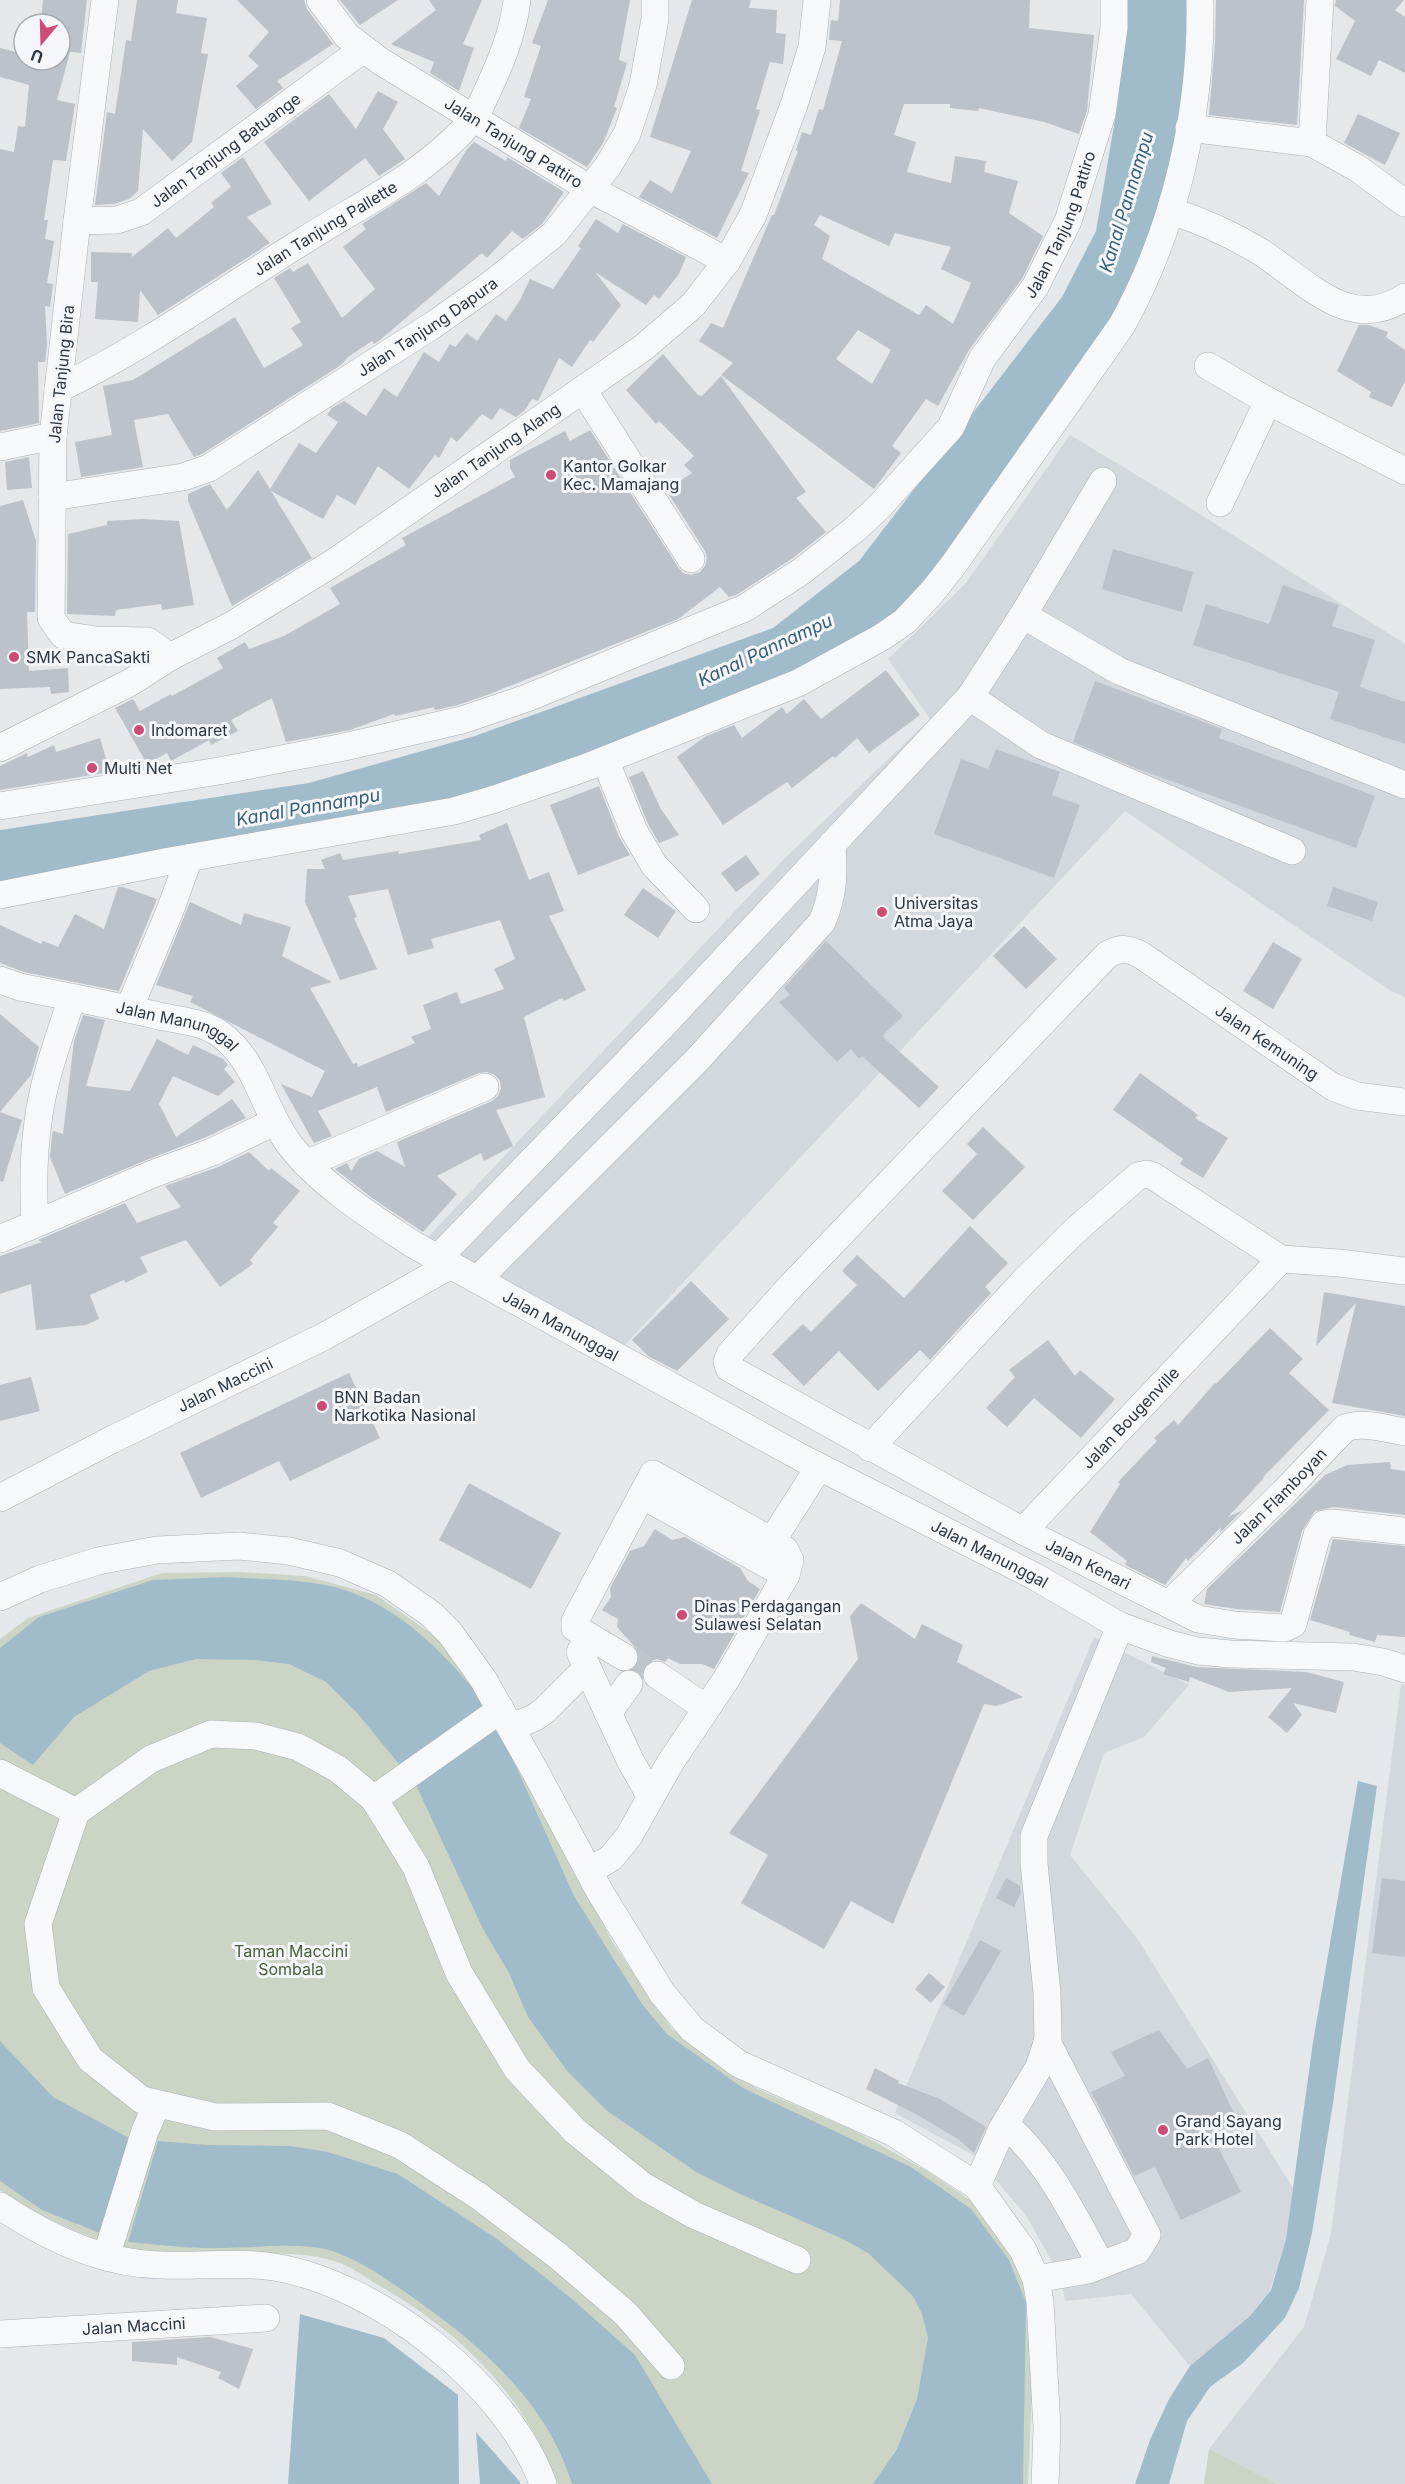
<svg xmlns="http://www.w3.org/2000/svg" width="1405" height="2484" font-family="Inter,sans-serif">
<rect width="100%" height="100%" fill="#e4e8eb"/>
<g fill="#d2d8dd">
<polygon points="1070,435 1173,497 1405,644 1405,997 1391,991 1125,811 619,1351 428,1237 785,858 930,719 888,659 966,583"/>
<polygon points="1094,1637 1189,1685 1144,1737 1104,1753 1070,1855 1137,1938 1293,2188 1286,2239 1270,2290 1250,2316 1190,2366 1131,2294 1065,2301 1061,2277 1025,2214 975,2156 895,2113"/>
<polygon points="1401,1684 1405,1685 1405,2484 1277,2484 1209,2449 1304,2327 1331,2234"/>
</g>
<g fill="#ccd5c5">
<path d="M 240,1572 L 305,1576 L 376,1595 L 436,1637 L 473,1678 L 613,1943 L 672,2029 L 758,2089 L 857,2132 L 929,2172 L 970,2200 L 1007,2244 L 1030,2291 L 1033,2365 L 1028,2484 L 558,2484 C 524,2394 461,2333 380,2286 C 367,2279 354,2268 340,2263 C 300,2248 251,2256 209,2256 C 185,2256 156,2255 132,2249 C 86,2239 39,2216 0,2190 L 0,1639 L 28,1618 L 162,1573 Z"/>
<polygon points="1209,2449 1277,2484 1204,2484"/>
</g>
<g fill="#a0bcca">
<polygon points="1127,0 1196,0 1190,75 1160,210 1122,311 907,607 786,682 479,800 0,887 0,830 309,783 475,736 773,628 859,561 1062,297 1096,231 1118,102"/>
<path d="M 227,1577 C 256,1579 291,1579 319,1584 C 391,1595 447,1654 490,1710 L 403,1769 L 358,1714 L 326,1682 L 289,1664 L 253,1660 L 196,1659 L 149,1671 L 74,1717 L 33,1765 L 0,1743 L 0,1648 L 39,1617 L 153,1580 Z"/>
<polygon points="498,1726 574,1896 642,2004 667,2034 743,2088 911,2167 971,2209 1009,2260 1026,2303 1023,2484 873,2484 897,2449 917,2399 928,2338 922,2314 913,2296 868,2253 843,2239 740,2194 696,2172 606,2110 568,2072 528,2017 509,1973 483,1929 415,1783"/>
<polygon points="1358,1781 1377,1786 1333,2103 1312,2233 1299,2288 1285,2318 1243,2363 1210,2387 1187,2421 1169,2484 1135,2484 1150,2440 1169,2399 1190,2366 1250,2316 1271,2290 1286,2239 1313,2042"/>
<polygon points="0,2041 53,2097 131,2139 100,2233 42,2210 0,2181"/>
<path d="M 158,2141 L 208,2145 L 289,2146 L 328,2152 L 398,2174 L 497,2239 L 572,2299 L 635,2355 L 712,2484 L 572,2484 C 546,2399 475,2340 405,2292 C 382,2276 356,2258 329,2250 C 296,2242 257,2248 224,2248 C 192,2249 160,2245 128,2242 Z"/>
<polygon points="300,2314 384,2338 458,2395 459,2484 288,2484"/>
<polygon points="476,2432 520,2482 520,2484 480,2484"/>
</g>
<g fill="#bbc2c9" fill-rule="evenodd">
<polygon points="43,0 87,0 81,53 70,52 57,100 75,104 66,161 53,160 44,220 48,220 45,239 54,241 47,283 53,284 50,307 45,306 47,345 45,362 38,362 39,423 0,431 0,149 14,152 18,126 25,127 29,85 0,77 0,48 24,54 24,60 60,60 60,24 41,24"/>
<polygon points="137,0 178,0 176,13 207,18 201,53 208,54 192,142 172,161 143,129 138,191 129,199 114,204 95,205 107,112 115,114 126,40 131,41"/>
<polygon points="237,0 304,0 307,9 333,44 277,81 283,88 256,109 236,86 259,66 248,56 269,32"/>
<polygon points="340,0 398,0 360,25"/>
<polygon points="429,0 482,0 463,44 474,48 459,91 430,73 434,62 391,44 436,10"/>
<polygon points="548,0 630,0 619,60 627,63 614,107 617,108 603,143 587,167 519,128 531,99 524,97 541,46 532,43"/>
<polygon points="692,0 751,0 749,8 777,10 776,33 786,34 783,64 770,62 756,109 760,110 741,171 749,173 717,238 639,197 650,180 672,193 691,151 650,137"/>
<path d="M 840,0 L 1030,0 L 1029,28 L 1094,35 L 1087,111 L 1079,134 L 1044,122 L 979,108 L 978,111 L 950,108 L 950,104 L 904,104 L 894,135 L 916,142 L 907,172 L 951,183 L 955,156 L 986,161 L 984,172 L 1018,181 L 1009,213 L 1043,236 L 1022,279 L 969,350 L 938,406 L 926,399 L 892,446 L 901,453 L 874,489 L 721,375 L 733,363 L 699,341 L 711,323 L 723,328 L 772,215 L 774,215 L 798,151 L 796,150 L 802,132 L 811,135 L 819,109 L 823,110 L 842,41 L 829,40 L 831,20 L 838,21 ZM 820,215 L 889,246 L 895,233 L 951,247 L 941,269 L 971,283 L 953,324 L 926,305 L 919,315 L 822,259 L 830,236 L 814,225 ZM 858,330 L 891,350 L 872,384 L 836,359 Z"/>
<polygon points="1216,0 1304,0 1297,125 1209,115 1215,43"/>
<polygon points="1336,0 1404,0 1395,10 1405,17 1405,73 1379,60 1371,76 1336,59 1355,21 1335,6"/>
<polygon points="378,91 398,102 383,129 405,159 379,176 365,158 309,201 264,142 329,94 356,129"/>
<polygon points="1358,114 1400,133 1385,165 1344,143"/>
<polygon points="474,142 506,161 507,157 564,192 542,224 523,239 512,231 487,258 482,253 380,340 374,344 372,341 348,357 341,365 202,454 194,457 168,414 134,420 143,467 81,477 75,442 112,435 103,386 133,380 235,317 264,368 303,345 291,328 301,322 274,278 290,268 293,272 308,263 342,318 375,289 343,247 366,229 362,224 426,183 439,196 467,149"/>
<polygon points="243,157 272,204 247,217 270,243 158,315 140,290 138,322 95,319 98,282 91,282 91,252 132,253 132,257 168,228 176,238 214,207 211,203 231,187 221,173"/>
<polygon points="596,219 618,233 623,224 686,257 679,274 659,299 654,295 646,305 595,272 621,305 593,342 590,340 572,367 559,358 538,401 532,399 525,410 516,417 500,408 492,420 482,414 457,442 451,437 439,458 435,455 409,489 378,466 355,505 337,495 323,519 271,491 312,558 232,606 188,501 188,494 210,484 227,510 258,470 270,489 299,443 316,453 338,422 327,415 332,408 344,401 366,416 384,388 397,397 424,352 439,362 450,344 455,347 467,333 477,341 496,314 506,321 520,300 530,279 553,289 581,248 578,246"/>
<polygon points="1359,325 1369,325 1388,332 1386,337 1405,350 1405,381 1392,407 1369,397 1371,392 1337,371"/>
<polygon points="663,354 698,395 702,396 721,376 806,492 796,498 826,532 793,558 738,594 729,597 720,587 678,619 487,695 458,705 435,710 434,707 395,716 394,714 350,730 286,742 272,698 231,720 238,731 211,745 209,740 171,761 167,753 147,764 115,708 133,699 140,711 171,694 172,696 223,668 217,658 245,642 249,649 284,636 340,604 330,588 406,545 402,538 515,477 510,468 510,460 565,431 570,441 590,430 678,567 683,573 691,575 700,572 705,566 707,558 705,551 666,490 692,473 684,465 694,456 659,421 656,424 626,390"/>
<polygon points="29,457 32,488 7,490 5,462"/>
<polygon points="23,500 36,541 35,612 27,612 29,671 68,668 69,692 51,694 50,687 0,689 0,506"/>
<polygon points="143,519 179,521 194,605 162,610 161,604 116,610 115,616 67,614 68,534 107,525 107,521"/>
<polygon points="1113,549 1193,572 1182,612 1102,589"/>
<polygon points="1283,585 1339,605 1332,626 1375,640 1360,687 1405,702 1405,744 1330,719 1339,692 1193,645 1206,604 1269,624"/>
<polygon points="886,670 920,715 869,753 857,738 835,758 833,756 792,788 787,782 723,825 677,757 706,736 734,725 742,738 782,707 787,714 804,699 821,719"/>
<polygon points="1095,681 1222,729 1219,738 1375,796 1356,848 1138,769 1073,742"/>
<polygon points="100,738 110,772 0,790 0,766 27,753 28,757 54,745 56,752"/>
<polygon points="996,749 1060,772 1052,795 1080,805 1054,878 934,834 961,759 988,769"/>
<polygon points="643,771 661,809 679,835 659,843 648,824 629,777"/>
<polygon points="599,786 619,837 630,855 578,875 550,805"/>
<polygon points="507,823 529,880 549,872 564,911 549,916 586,990 564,1001 562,998 524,1017 545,1097 496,1110 513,1146 484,1161 481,1153 437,1176 457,1194 423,1232 372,1198 335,1169 347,1163 351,1171 359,1159 377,1151 405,1167 397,1142 492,1101 498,1096 501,1088 500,1081 495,1075 487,1072 479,1073 386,1112 377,1087 318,1111 332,1136 314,1143 281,1084 312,1097 325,1071 190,1002 193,996 156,985 190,902 241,925 244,913 291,927 282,956 332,982 310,988 353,1064 357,1063 358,1067 415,1043 411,1037 431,1029 423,1005 457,992 461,1004 504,989 494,969 515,959 500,920 431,939 434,948 408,955 388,889 348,896 357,917 354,918 377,969 340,980 305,902 307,869 325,869 321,860 340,853 343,860 398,851 399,854 481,840 479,835"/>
<polygon points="746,855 760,874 736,892 721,873"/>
<polygon points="118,887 123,887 157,899 119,991 24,972 0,963 0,925 41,944 43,941 58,947 75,914 104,929"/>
<polygon points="1333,887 1378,902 1372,921 1327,906"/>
<polygon points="643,888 676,911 658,938 624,915"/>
<polygon points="1024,926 1057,959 1026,989 993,956"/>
<polygon points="826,941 903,1016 882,1036 939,1087 919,1108 862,1056 859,1059 851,1049 837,1062 779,1002 790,995 784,988"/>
<polygon points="1273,942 1302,959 1273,1009 1243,991"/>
<polygon points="0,1014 39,1047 31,1075 0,1112"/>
<polygon points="83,1015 105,1020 86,1086 130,1091 157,1039 188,1055 193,1045 223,1059 228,1065 224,1069 235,1082 218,1096 173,1076 159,1104 176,1137 232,1099 246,1118 206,1137 149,1159 65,1194 50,1157 52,1136 53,1131 63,1134 74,1041"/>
<polygon points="1140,1073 1198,1115 1195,1118 1228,1138 1203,1178 1180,1164 1183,1159 1113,1110"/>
<polygon points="0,1112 22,1120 3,1182 0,1181"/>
<polygon points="983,1127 1025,1167 973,1220 942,1191 977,1154 967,1144"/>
<polygon points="249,1152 269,1171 271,1168 300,1191 273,1223 278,1227 250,1260 253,1264 220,1287 186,1240 140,1257 148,1272 125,1283 124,1280 90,1295 99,1319 86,1325 36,1330 31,1284 0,1294 0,1256 42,1242 38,1240 125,1203 137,1223 181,1207 165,1186 218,1167"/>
<polygon points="970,1226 1008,1263 985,1287 991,1293 930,1360 920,1350 878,1391 839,1351 804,1386 772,1354 803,1324 811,1332 857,1285 842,1271 857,1255 904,1298"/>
<polygon points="691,1281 729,1319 677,1371 648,1356 632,1340"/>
<polygon points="1324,1292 1405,1306 1405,1416 1332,1403 1356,1303 1316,1346"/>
<polygon points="1270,1328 1303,1359 1289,1373 1329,1410 1263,1477 1264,1478 1228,1517 1243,1510 1220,1533 1221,1527 1188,1561 1186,1558 1165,1585 1127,1566 1125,1564 1127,1561 1090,1532 1120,1484 1118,1482 1157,1441 1154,1438 1174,1420 1178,1425 1215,1383 1216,1384"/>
<polygon points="1048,1340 1075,1376 1080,1370 1115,1399 1081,1438 1034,1398 1007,1427 986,1408 1015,1377 1009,1370"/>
<polygon points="349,1373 380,1438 290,1481 279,1461 201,1498 180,1453"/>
<polygon points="31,1377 40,1411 0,1421 0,1385"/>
<polygon points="1390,1462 1391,1469 1405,1471 1405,1515 1334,1507 1315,1511 1302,1531 1280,1612 1236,1609 1204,1604 1207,1589 1325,1475 1347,1465"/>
<polygon points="469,1483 561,1533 531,1589 439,1540"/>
<polygon points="655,1529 672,1540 685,1537 740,1568 748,1581 760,1589 714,1669 702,1664 680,1664 668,1658 665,1662 657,1659 650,1661 644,1667 641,1675 633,1669 640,1658 637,1649 617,1627 618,1619 602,1610 611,1597 610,1588 630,1551 644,1546"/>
<polygon points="1333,1539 1405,1546 1405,1637 1377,1635 1375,1642 1349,1635 1350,1632 1310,1620"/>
<polygon points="861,1603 915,1639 922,1624 963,1645 957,1662 1023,1697 996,1706 984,1704 893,1924 851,1901 824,1949 741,1903 768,1855 729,1833 858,1659 850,1616"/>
<polygon points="1152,1656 1196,1667 1306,1672 1344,1682 1336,1713 1293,1703 1302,1715 1287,1733 1268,1717 1292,1688 1229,1692 1190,1677 1189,1682 1163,1674 1166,1668 1151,1662"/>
<polygon points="1006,1878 1020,1886 1021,1893 1014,1907 996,1898"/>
<polygon points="1382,1878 1405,1881 1405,1957 1372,1953"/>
<polygon points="980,1940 1001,1951 964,2016 943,2004"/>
<polygon points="929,1973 945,1987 931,2003 915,1989"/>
<polygon points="1159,2030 1187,2069 1208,2058 1238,2122 1212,2135 1241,2192 1181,2220 1155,2167 1134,2176 1091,2092 1125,2076 1111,2052"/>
<polygon points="875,2068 899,2081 898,2083 940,2099 986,2127 974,2153 958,2139 914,2113 866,2089"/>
<polygon points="210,2337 253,2349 239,2389 218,2378 221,2372 177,2357 177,2365 132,2361 132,2342"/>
</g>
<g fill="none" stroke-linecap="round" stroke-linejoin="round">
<polyline stroke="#bfc5ca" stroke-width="27" stroke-dasharray="27 14" stroke-linecap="butt" points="624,1657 657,1675"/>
<g stroke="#a9b0b6" stroke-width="28">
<g id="minor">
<polyline points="105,0 77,221 53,436 51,618 63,635 96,640 148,641 170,657"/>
<path id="s1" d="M 320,0 L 347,36 L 380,61 L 590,189 L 727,261"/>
<polyline points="1189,128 1312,143 1320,0"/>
<polyline points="1312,143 1357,168 1405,203"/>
<path d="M 1171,211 C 1202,221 1231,234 1259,251 C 1303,278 1349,335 1405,297"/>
<path id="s2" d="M 77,221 L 117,220 L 141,212 L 362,50"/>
<polyline points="1208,366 1268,401 1405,471"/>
<path id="s3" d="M 58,389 C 146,347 225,289 308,238 C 365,202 429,172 473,119 C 479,112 482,102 486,94 C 500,64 513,34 517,0"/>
<polyline points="583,390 691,559"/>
<polyline points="0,447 53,436"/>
<path id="s4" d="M 52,497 L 183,477 L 209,468 L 433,325 L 490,285 L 554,234 L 608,166 L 627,134 L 643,85 L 655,19 L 655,0"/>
<polyline points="1220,503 1268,401"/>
<polyline points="1023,615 1103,481"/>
<polyline points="970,697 1041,745 1292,851"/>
<path id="s5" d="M 0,748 L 131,682 L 170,657 L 232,625 L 333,563 L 644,347 L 693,305 L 727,261 L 753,215 L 794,105 L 812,47 L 817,0"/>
<polyline points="605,760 634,831 654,865 696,909"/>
<path id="s6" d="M 0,806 L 219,771 L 344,747 L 462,720 L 527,698 L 745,608 L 802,571 L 854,530 L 879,507 L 951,427 L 982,359 L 1035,287 L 1068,221 L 1102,114 L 1114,28 L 1114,0"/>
<path d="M 0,895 L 170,861 L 454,811 L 495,799 L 587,767 L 798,683 L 882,637 L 905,621 L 933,591 L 954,564 L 1122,325 C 1176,227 1202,111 1200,0"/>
<path id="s7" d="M 0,980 L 20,987 C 66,996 113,1005 159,1016 C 179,1020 203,1022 220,1034 C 257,1061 262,1106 287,1141 C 317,1183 372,1217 414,1245 L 800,1457 L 1034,1576 L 1120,1626 L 1170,1644 L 1198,1651 L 1230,1654 L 1353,1657 L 1383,1662 L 1405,1669"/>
<polyline points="129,1009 171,908 189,858"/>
<path id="s8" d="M 1405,1102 L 1357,1096 L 1333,1087 L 1141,955 C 1127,948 1121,947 1107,955 L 791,1286 L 730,1354 L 727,1362 L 729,1368 L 1023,1531 L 1198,1619 L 1234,1625 L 1285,1628 L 1293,1624 L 1317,1535 L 1324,1524 L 1333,1523 L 1405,1531"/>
<polyline points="306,1164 485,1087"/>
<path d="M 35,1223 C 33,1189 33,1156 38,1122 C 43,1080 59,1038 72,998"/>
<polyline points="0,1239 155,1173 212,1152 274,1122"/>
<polyline points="437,1259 666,1022 970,697 1023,615 1119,671 1405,785"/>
<path d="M 477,1280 L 698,1059 L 822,922 C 834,893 834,875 832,844"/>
<polyline points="870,1448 1026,1279 1078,1228 1138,1176 1147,1174 1153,1176 1281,1259"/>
<polyline points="642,1495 786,1575"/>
<path id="s9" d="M 0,1498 L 111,1440 L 323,1337 L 449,1266"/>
<path id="s10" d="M 1023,1531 L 1281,1259 L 1339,1263 L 1405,1271"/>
<polyline points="0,1597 40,1579 98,1561 157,1550 239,1546 289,1551 340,1563 388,1584 431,1614 450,1633 483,1679 535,1771 600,1892 662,1993 692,2029 739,2064 894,2133 977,2186 1023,2250 1036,2279 1040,2302 1047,2428 1045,2484"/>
<path id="s11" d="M 1169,1604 L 1284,1492 L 1345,1428 C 1362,1421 1387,1429 1405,1432"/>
<polyline points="588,1637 580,1652 630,1760 651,1797"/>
<polyline points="624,1657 575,1628 575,1621 653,1474 772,1541"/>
<polyline points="657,1675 706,1708"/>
<polyline points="608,1713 629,1684"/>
<polyline points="511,1727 534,1718 544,1711 587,1668"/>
<polyline points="0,1773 76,1812"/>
<polyline points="374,1799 493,1715 500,1708"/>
<polyline points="589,1871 611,1858 629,1836 670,1763 727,1678 786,1575 790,1560 785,1550 772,1541 819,1467"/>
<path d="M 1005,2124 C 1048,2161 1074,2216 1101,2265"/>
<polyline points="977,2186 1002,2129 1039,2067 1048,2040 1047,1993 1034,1863 1034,1836 1120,1626"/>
<path d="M 0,2206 C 48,2238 102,2264 160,2265 C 198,2267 236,2261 274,2267 C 376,2283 508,2385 543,2484"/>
<polyline points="106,2257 145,2131 157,2104"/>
<polyline points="1036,2279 1088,2270 1137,2251 1147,2235 1047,2042"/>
<path id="s12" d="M 0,2334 L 266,2318"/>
<polyline points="671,2366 626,2314 557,2255 480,2197 400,2145 328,2116 215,2117 142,2100 90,2059 46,1988 38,1924 76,1812 151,1759 211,1734 256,1736 298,1747 338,1769 374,1799 416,1867 459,1973 517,2069 575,2131 643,2186 694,2215 797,2260"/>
</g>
</g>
<use href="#minor" stroke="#f6f8fa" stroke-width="27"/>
</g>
<g fill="#cd4c75" stroke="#f4f6f9" stroke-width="2">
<circle cx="551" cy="475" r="6"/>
<circle cx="14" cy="657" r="6"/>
<circle cx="139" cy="730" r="6"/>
<circle cx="92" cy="768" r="6"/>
<circle cx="882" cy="912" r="6"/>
<circle cx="322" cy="1406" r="6"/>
<circle cx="682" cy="1615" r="6"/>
<circle cx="1163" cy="2130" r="6"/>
</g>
<g text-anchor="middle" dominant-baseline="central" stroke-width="6" stroke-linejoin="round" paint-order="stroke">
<g font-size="16" fill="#2b3844" stroke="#f4f6f9">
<text stroke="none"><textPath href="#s1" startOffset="243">Jalan Tanjung Pattiro</textPath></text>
<text stroke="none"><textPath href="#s2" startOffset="170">Jalan Tanjung Batuange</textPath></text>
<text stroke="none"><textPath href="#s6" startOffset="1282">Jalan Tanjung Pattiro</textPath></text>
<text stroke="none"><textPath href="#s3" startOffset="312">Jalan Tanjung Pallette</textPath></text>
<text stroke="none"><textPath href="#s4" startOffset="420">Jalan Tanjung Dapura</textPath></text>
<text transform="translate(61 374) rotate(-84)">Jalan Tanjung Bira</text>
<text stroke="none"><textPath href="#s5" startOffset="579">Jalan Tanjung Alang</textPath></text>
<text stroke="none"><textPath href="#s7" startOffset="184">Jalan Manunggal</textPath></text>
<text transform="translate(1267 1042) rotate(34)">Jalan Kemuning</text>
<text stroke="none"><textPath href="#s7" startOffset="687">Jalan Manunggal</textPath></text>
<text stroke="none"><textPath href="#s9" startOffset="252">Jalan Maccini</textPath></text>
<text stroke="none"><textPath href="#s10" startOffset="156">Jalan Bougenville</textPath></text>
<text stroke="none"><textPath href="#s11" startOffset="154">Jalan Flamboyan</textPath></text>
<text stroke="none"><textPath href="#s7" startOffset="1173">Jalan Manunggal</textPath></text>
<text stroke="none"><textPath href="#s8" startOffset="1316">Jalan Kenari</textPath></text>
<text stroke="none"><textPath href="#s12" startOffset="134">Jalan Maccini</textPath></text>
</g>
<g font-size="16" fill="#2b3844" stroke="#f4f6f9" text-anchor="start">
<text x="563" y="466">Kantor Golkar<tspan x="563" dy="18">Kec. Mamajang</tspan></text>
<text x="26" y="657">SMK PancaSakti</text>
<text x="151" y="730">Indomaret</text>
<text x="104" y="768">Multi Net</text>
<text x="894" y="903">Universitas<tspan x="894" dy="18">Atma Jaya</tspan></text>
<text x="334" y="1397">BNN Badan<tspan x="334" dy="18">Narkotika Nasional</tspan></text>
<text x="694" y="1606">Dinas Perdagangan<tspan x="694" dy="18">Sulawesi Selatan</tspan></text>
<text x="1175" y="2121">Grand Sayang<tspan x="1175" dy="18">Park Hotel</tspan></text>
</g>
<g font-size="16" fill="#475f39" stroke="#f4f6f9">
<text x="291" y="1951">Taman Maccini<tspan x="291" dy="18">Sombala</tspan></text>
</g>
<g font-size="18" font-style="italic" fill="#365e77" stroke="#f4f6f9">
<text transform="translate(1126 202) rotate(-73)">Kanal Pannampu</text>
<text transform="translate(765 650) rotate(-25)">Kanal Pannampu</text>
<text transform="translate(308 807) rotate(-10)">Kanal Pannampu</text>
</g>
</g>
<g transform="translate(42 42) rotate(199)"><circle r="28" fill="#f4f6f9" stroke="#a4aab1" stroke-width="1.5"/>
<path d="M0-4.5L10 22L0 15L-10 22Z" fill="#cd4c75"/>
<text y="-9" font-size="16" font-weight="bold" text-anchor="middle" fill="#2b3844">U</text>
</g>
</svg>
